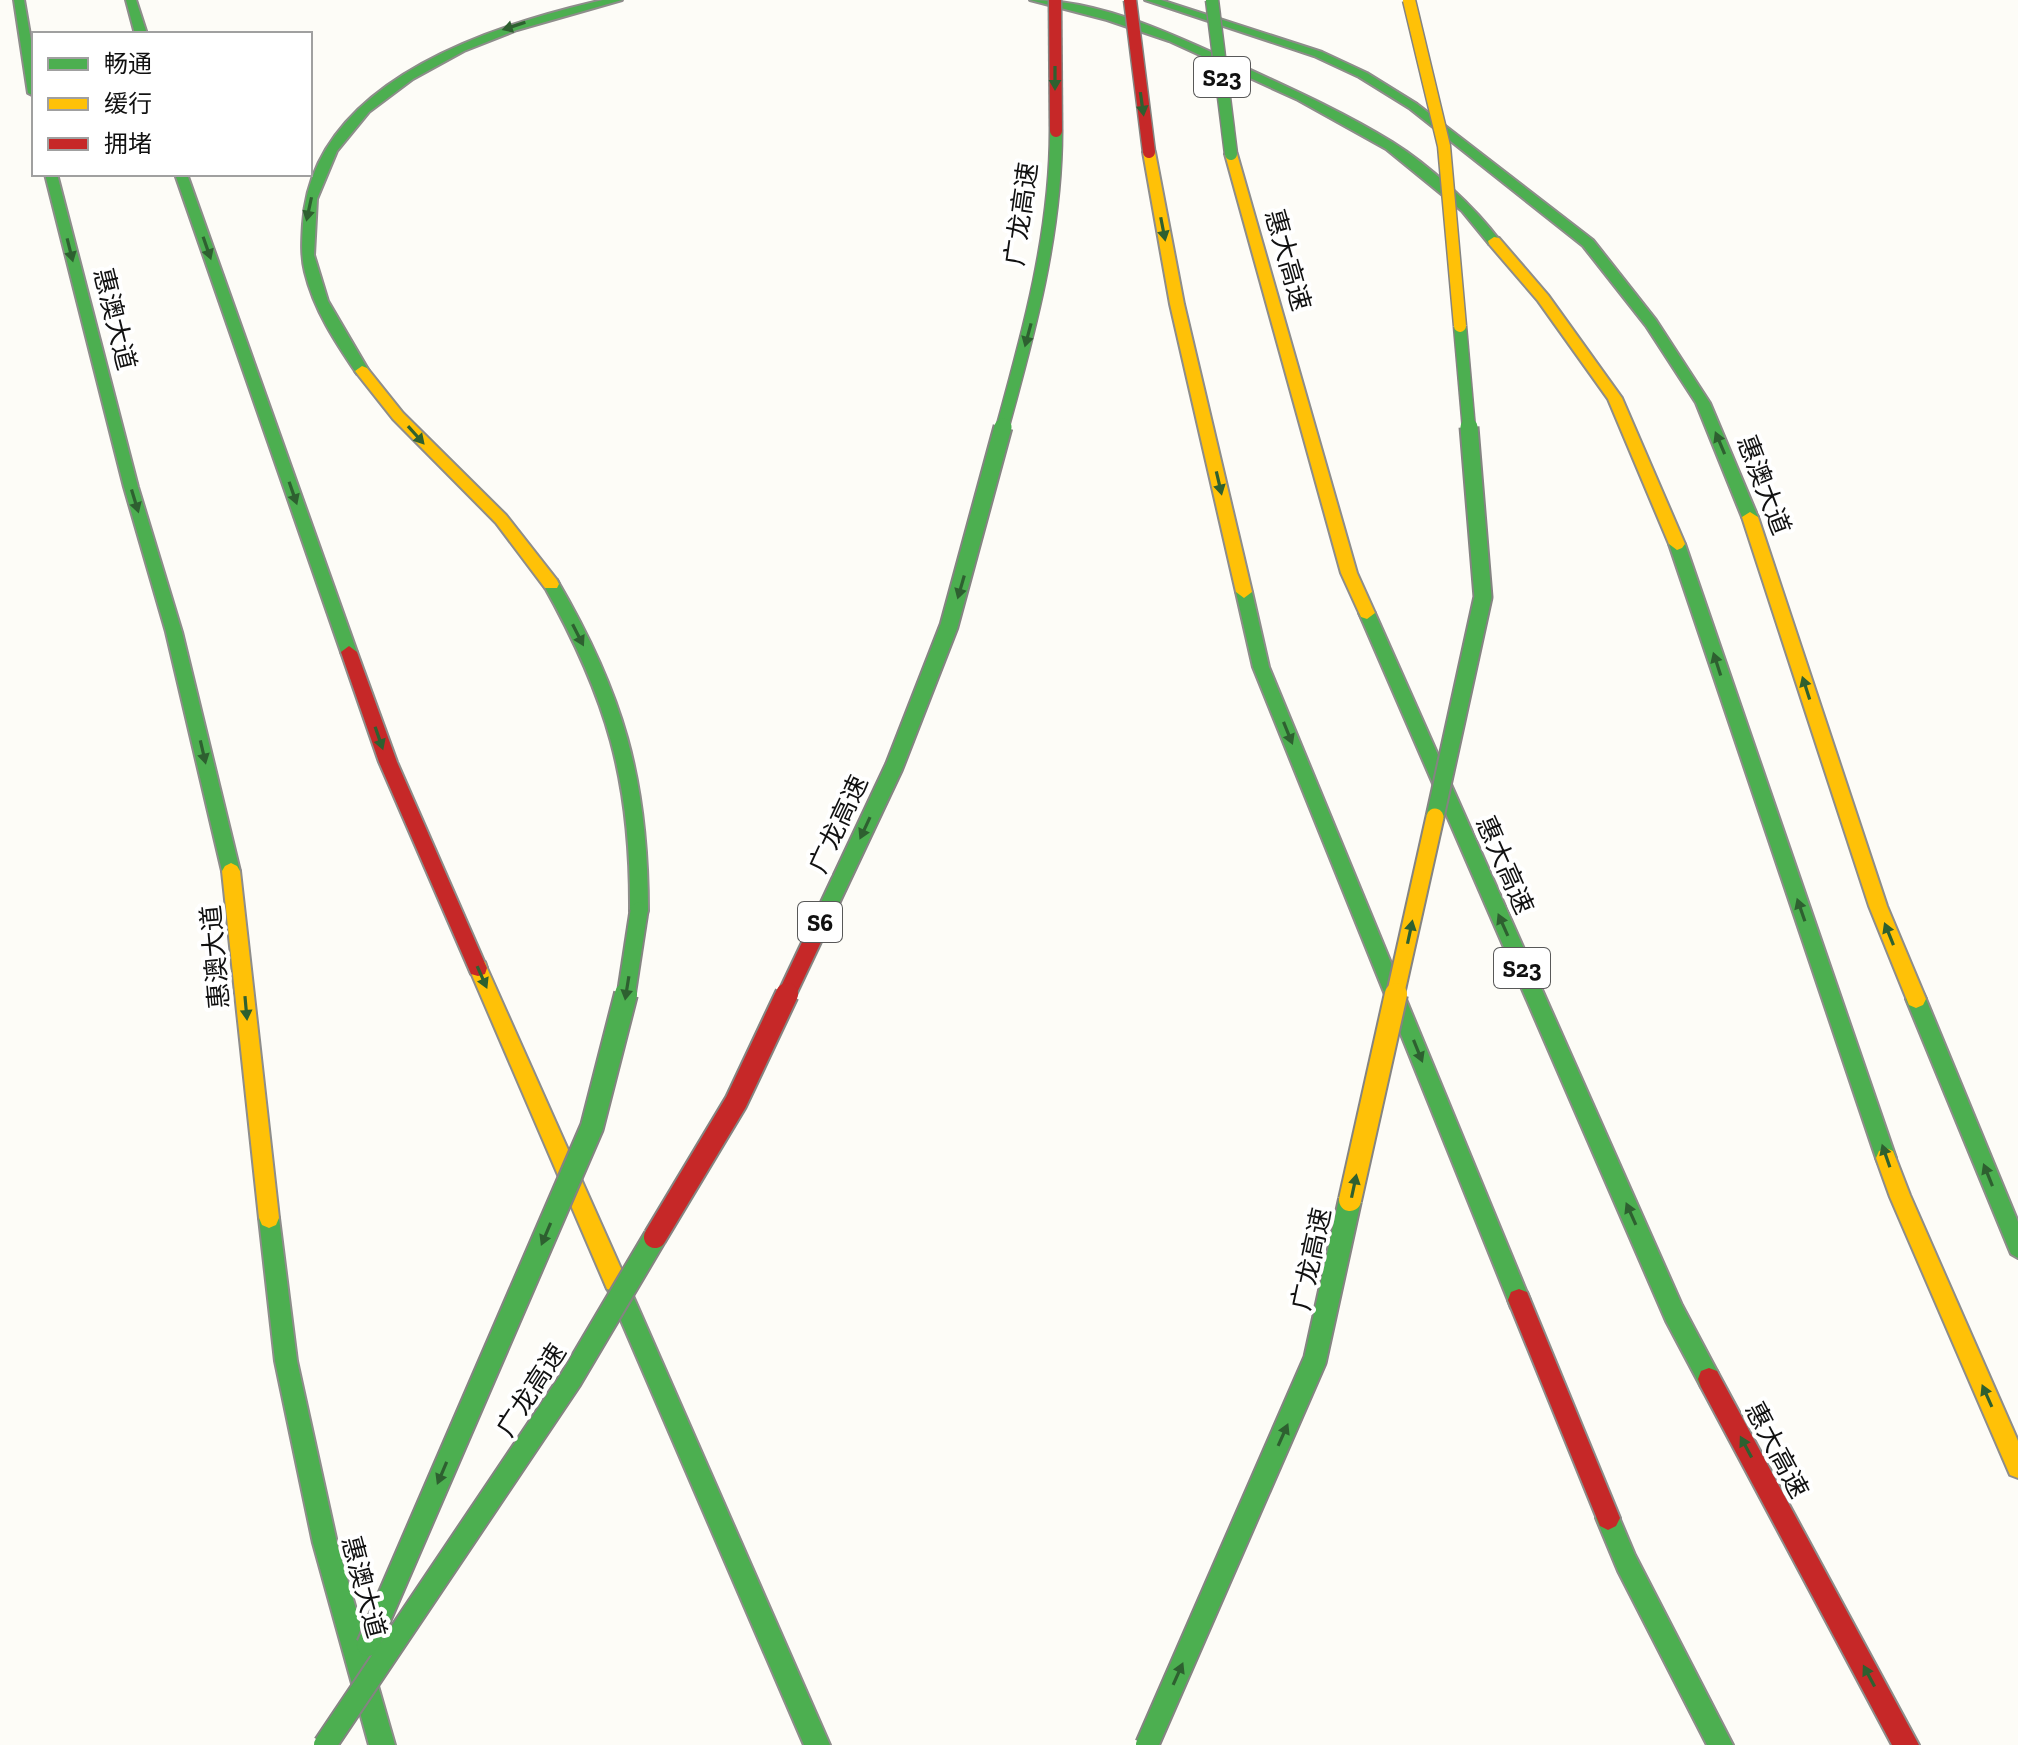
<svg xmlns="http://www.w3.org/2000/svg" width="2018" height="1745" font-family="'Zilla Slab','Noto Sans SC',serif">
<rect width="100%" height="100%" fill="#fdfcf7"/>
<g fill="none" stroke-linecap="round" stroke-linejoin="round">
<g stroke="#8e8d8b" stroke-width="4">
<g id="fast">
<polygon points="14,0 24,0 34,58 34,96 28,93"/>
<polygon points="126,0 136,0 147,34 135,34"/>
<path d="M 603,0 L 622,0 L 517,30 L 464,51 L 413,79 L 369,112 L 337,151 L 317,199 L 314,255 L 328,301 L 369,371 L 367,374 L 357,374 C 336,343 314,310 305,272 C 301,256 302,240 303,224 C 311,83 488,26 603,0 Z"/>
<path d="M 1030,0 C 1104,0 1178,37 1244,67 C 1294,90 1345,113 1392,142 C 1429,165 1475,207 1500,241 L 1489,244 L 1462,211 L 1386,149 L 1298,100 L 1169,41 L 1107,20 Z"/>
<polygon points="1145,0 1161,0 1322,52 1367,73 1417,104 1593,240 1656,320 1710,403 1758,517 1755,521 1750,522 1742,517 1696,403 1646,326 1583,246 1409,108 1359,77 1314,56"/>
<polygon points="45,174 57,174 138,487 182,632 240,871 237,876 231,879 225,876 222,871 166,632 124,487"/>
<polygon points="175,174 187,174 357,652 355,656 343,656 341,652"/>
<polygon points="1677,538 1685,544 1896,1158 1893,1165 1886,1168 1879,1165 1876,1158 1669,544"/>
<path d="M 551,578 L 557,580 C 623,693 648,779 648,911 L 645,917 L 639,919 L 633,917 L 630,911 C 631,780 607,698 543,584 Z"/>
<polygon points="1244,586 1252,592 1269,667 1530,1300 1527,1308 1519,1311 1511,1308 1508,1300 1253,667 1236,592"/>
<polygon points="1367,607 1375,613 1682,1305 1717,1371 1720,1379 1717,1387 1709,1390 1701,1387 1666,1321 1359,613"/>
<polygon points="1916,990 1923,993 1926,999 2018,1222 2018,1258 2011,1254 1906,999 1909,993"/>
<polygon points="269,1208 276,1211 279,1218 297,1361 337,1543 395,1745 369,1745 313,1543 275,1361 259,1218 262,1211"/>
<polygon points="615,1270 623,1273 830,1745 804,1745 604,1281 607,1273"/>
<polygon points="1608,1506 1616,1510 1635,1555 1733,1745 1707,1745 1618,1571 1596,1518 1600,1510"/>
</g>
</g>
<g stroke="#8e8d8b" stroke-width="4">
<g id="slow">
<polygon points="1149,148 1155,152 1184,304 1252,592 1244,598 1236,592 1170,304 1143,152"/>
<polygon points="1231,150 1237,154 1357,573 1375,613 1367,619 1361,617 1341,573 1225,154"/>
<polygon points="1494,237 1499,238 1548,295 1622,398 1685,544 1682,548 1677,550 1669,544 1608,399 1538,301 1489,244 1488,241"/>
<polygon points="362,366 367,368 403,413 506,515 557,580 559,584 557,588 545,588 496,523 393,419 355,371"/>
<polygon points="1750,512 1758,517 1887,906 1926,999 1923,1005 1916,1008 1909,1005 1869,906 1742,517"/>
<polygon points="231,863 237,866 240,871 279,1218 276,1225 269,1228 262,1225 259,1218 222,871 225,866"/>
<polygon points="478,960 485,962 487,968 623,1273 626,1281 623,1289 615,1292 607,1289 469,968 471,962"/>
<polygon points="1886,1148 1893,1151 1910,1195 2018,1441 2018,1478 2010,1475 1890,1197 1876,1158 1879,1151"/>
</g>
</g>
<g stroke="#8e8d8b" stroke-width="4">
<g id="jam">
<polygon points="349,646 357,652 397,762 487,968 485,974 478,976 471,974 379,762 341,652"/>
<polygon points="1519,1289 1527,1292 1620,1518 1616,1526 1608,1530 1600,1526 1508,1300 1511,1292"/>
<polygon points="1709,1368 1717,1371 1919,1745 1892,1745 1701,1387 1698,1379 1701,1371"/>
</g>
</g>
<use href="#fast" fill="#4caf50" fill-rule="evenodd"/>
<use href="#slow" fill="#ffc107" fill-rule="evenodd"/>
<use href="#jam" fill="#c62828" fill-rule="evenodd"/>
<g stroke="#858482" stroke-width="15" stroke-linecap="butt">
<g id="fast-bridge-far2">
<polyline points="1212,0 1231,154"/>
<polyline points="1460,326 1469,429"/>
<path d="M 1002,429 C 1029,332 1056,233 1056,131"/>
</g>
</g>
<g stroke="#858482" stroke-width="21" stroke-linecap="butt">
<g id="fast-bridge-far1">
<polyline points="1435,817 1483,597 1469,427"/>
<polyline points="813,939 894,767 949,626 1003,427"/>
<polyline points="626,996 639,911"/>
</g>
</g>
<g stroke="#858482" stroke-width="26" stroke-linecap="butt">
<g id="fast-bridge">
<polyline points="368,1645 592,1127 626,994"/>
<polyline points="325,1745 571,1379 655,1237"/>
<polyline points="1147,1745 1315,1360 1350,1200"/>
</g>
</g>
<g stroke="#858482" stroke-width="15" stroke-linecap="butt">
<polyline id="slow-bridge-far2" points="1409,0 1444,146 1460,326"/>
</g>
<g stroke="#858482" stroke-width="21" stroke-linecap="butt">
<polyline id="slow-bridge-far1" points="1395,996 1435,817"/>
</g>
<g stroke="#858482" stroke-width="26" stroke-linecap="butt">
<polyline id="slow-bridge" points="1350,1200 1396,994"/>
</g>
<g stroke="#858482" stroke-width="15" stroke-linecap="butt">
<g id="jam-bridge-far2">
<polyline points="1055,0 1056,131"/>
<polyline points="1130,0 1149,152"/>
</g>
</g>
<g stroke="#858482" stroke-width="21" stroke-linecap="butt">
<polyline id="jam-bridge-far1" points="786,996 813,939"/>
</g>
<g stroke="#858482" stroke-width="26" stroke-linecap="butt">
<polyline id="jam-bridge" points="655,1237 736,1102 787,994"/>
</g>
<use href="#fast-bridge-far2" stroke="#4caf50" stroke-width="12"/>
<use href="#fast-bridge-far1" stroke="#4caf50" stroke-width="17"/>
<use href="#fast-bridge" stroke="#4caf50" stroke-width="22"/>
<use href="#slow-bridge-far2" stroke="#ffc107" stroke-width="12"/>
<use href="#slow-bridge-far1" stroke="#ffc107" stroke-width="17"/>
<use href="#slow-bridge" stroke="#ffc107" stroke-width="22"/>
<use href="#jam-bridge-far2" stroke="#c62828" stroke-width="12"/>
<use href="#jam-bridge-far1" stroke="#c62828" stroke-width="17"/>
<use href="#jam-bridge" stroke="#c62828" stroke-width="22"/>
</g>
<defs><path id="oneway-solid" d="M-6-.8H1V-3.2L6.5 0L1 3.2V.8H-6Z" transform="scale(2)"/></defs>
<g fill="#2e6030">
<use href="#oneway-solid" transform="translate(514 26) rotate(162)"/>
<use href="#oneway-solid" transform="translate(1055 78) rotate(90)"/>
<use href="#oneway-solid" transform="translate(1142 104) rotate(82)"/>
<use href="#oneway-solid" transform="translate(309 209) rotate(102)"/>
<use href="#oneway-solid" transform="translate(1163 229) rotate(79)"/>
<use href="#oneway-solid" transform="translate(207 248) rotate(71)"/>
<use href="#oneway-solid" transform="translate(70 250) rotate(76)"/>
<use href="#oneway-solid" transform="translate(1028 335) rotate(105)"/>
<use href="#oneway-solid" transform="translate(416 435) rotate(48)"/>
<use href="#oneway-solid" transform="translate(1720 443) rotate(-113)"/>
<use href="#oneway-solid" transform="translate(1219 483) rotate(77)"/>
<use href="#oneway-solid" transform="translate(293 493) rotate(71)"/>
<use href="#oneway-solid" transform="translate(135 501) rotate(73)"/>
<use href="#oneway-solid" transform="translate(961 587) rotate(106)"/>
<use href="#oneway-solid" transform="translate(578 635) rotate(63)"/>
<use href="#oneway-solid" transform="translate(1717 664) rotate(-108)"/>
<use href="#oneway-solid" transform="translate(1806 688) rotate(-108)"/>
<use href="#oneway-solid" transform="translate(1288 733) rotate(68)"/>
<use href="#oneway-solid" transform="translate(379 738) rotate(71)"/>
<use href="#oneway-solid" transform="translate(203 752) rotate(77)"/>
<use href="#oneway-solid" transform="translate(865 828) rotate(115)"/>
<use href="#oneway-solid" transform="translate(1801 910) rotate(-109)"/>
<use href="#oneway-solid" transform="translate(1503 925) rotate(-114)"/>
<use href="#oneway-solid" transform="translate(1410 932) rotate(-78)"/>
<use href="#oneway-solid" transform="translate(1889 934) rotate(-112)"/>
<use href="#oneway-solid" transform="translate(482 977) rotate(66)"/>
<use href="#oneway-solid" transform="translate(627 988) rotate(99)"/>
<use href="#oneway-solid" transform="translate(246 1008) rotate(85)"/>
<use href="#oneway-solid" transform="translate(1418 1051) rotate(68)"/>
<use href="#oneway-solid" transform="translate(1886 1156) rotate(-109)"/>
<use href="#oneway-solid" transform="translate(1988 1175) rotate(-112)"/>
<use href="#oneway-solid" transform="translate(1354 1186) rotate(-78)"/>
<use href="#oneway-solid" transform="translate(1631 1214) rotate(-114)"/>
<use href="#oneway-solid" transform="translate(546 1234) rotate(113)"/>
<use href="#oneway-solid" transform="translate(1987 1396) rotate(-114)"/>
<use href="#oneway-solid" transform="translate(1283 1435) rotate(-66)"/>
<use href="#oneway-solid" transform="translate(1746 1447) rotate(-118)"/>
<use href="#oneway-solid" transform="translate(442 1473) rotate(113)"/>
<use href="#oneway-solid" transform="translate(1178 1674) rotate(-66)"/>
<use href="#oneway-solid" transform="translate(1869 1676) rotate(-118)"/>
</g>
<g text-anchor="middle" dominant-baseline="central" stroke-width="8" stroke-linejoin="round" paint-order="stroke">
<g fill="#fff" stroke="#585858" stroke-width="2">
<rect x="1194" y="57" width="56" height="40" rx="6"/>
<rect x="798" y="902" width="44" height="40" rx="6"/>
<rect x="1494" y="948" width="56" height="40" rx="6"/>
</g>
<g font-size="24" font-weight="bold" fill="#111">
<text x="1222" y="77">S23</text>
<text x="820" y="922">S6</text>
<text x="1522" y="968">S23</text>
</g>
<g font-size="26" fill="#111" stroke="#fff">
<text transform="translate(1021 214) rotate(-82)">广龙高速</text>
<text transform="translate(1288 260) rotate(74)">惠大高速</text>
<text transform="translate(115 319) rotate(76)">惠澳大道</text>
<text transform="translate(1764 485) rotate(69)">惠澳大道</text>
<text transform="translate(838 824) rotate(-65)">广龙高速</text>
<text transform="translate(1505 865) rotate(66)">惠大高速</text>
<text transform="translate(215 957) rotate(-95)">惠澳大道</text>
<text transform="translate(1311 1259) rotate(-78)">广龙高速</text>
<text transform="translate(531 1390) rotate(-57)">广龙高速</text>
<text transform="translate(1777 1450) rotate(62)">惠大高速</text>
<text transform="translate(364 1587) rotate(75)">惠澳大道</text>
</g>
</g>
<rect x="32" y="32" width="280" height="144" fill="#ffffff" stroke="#a0a0a0" stroke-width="2"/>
<rect x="48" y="58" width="40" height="12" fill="#4caf50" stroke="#a0a0a0" stroke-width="2"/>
<text x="104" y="72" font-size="24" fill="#111111">畅通</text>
<rect x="48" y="98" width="40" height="12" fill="#ffc107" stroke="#a0a0a0" stroke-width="2"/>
<text x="104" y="112" font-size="24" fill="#111111">缓行</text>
<rect x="48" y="138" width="40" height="12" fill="#c62828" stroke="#a0a0a0" stroke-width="2"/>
<text x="104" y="152" font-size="24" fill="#111111">拥堵</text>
</svg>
